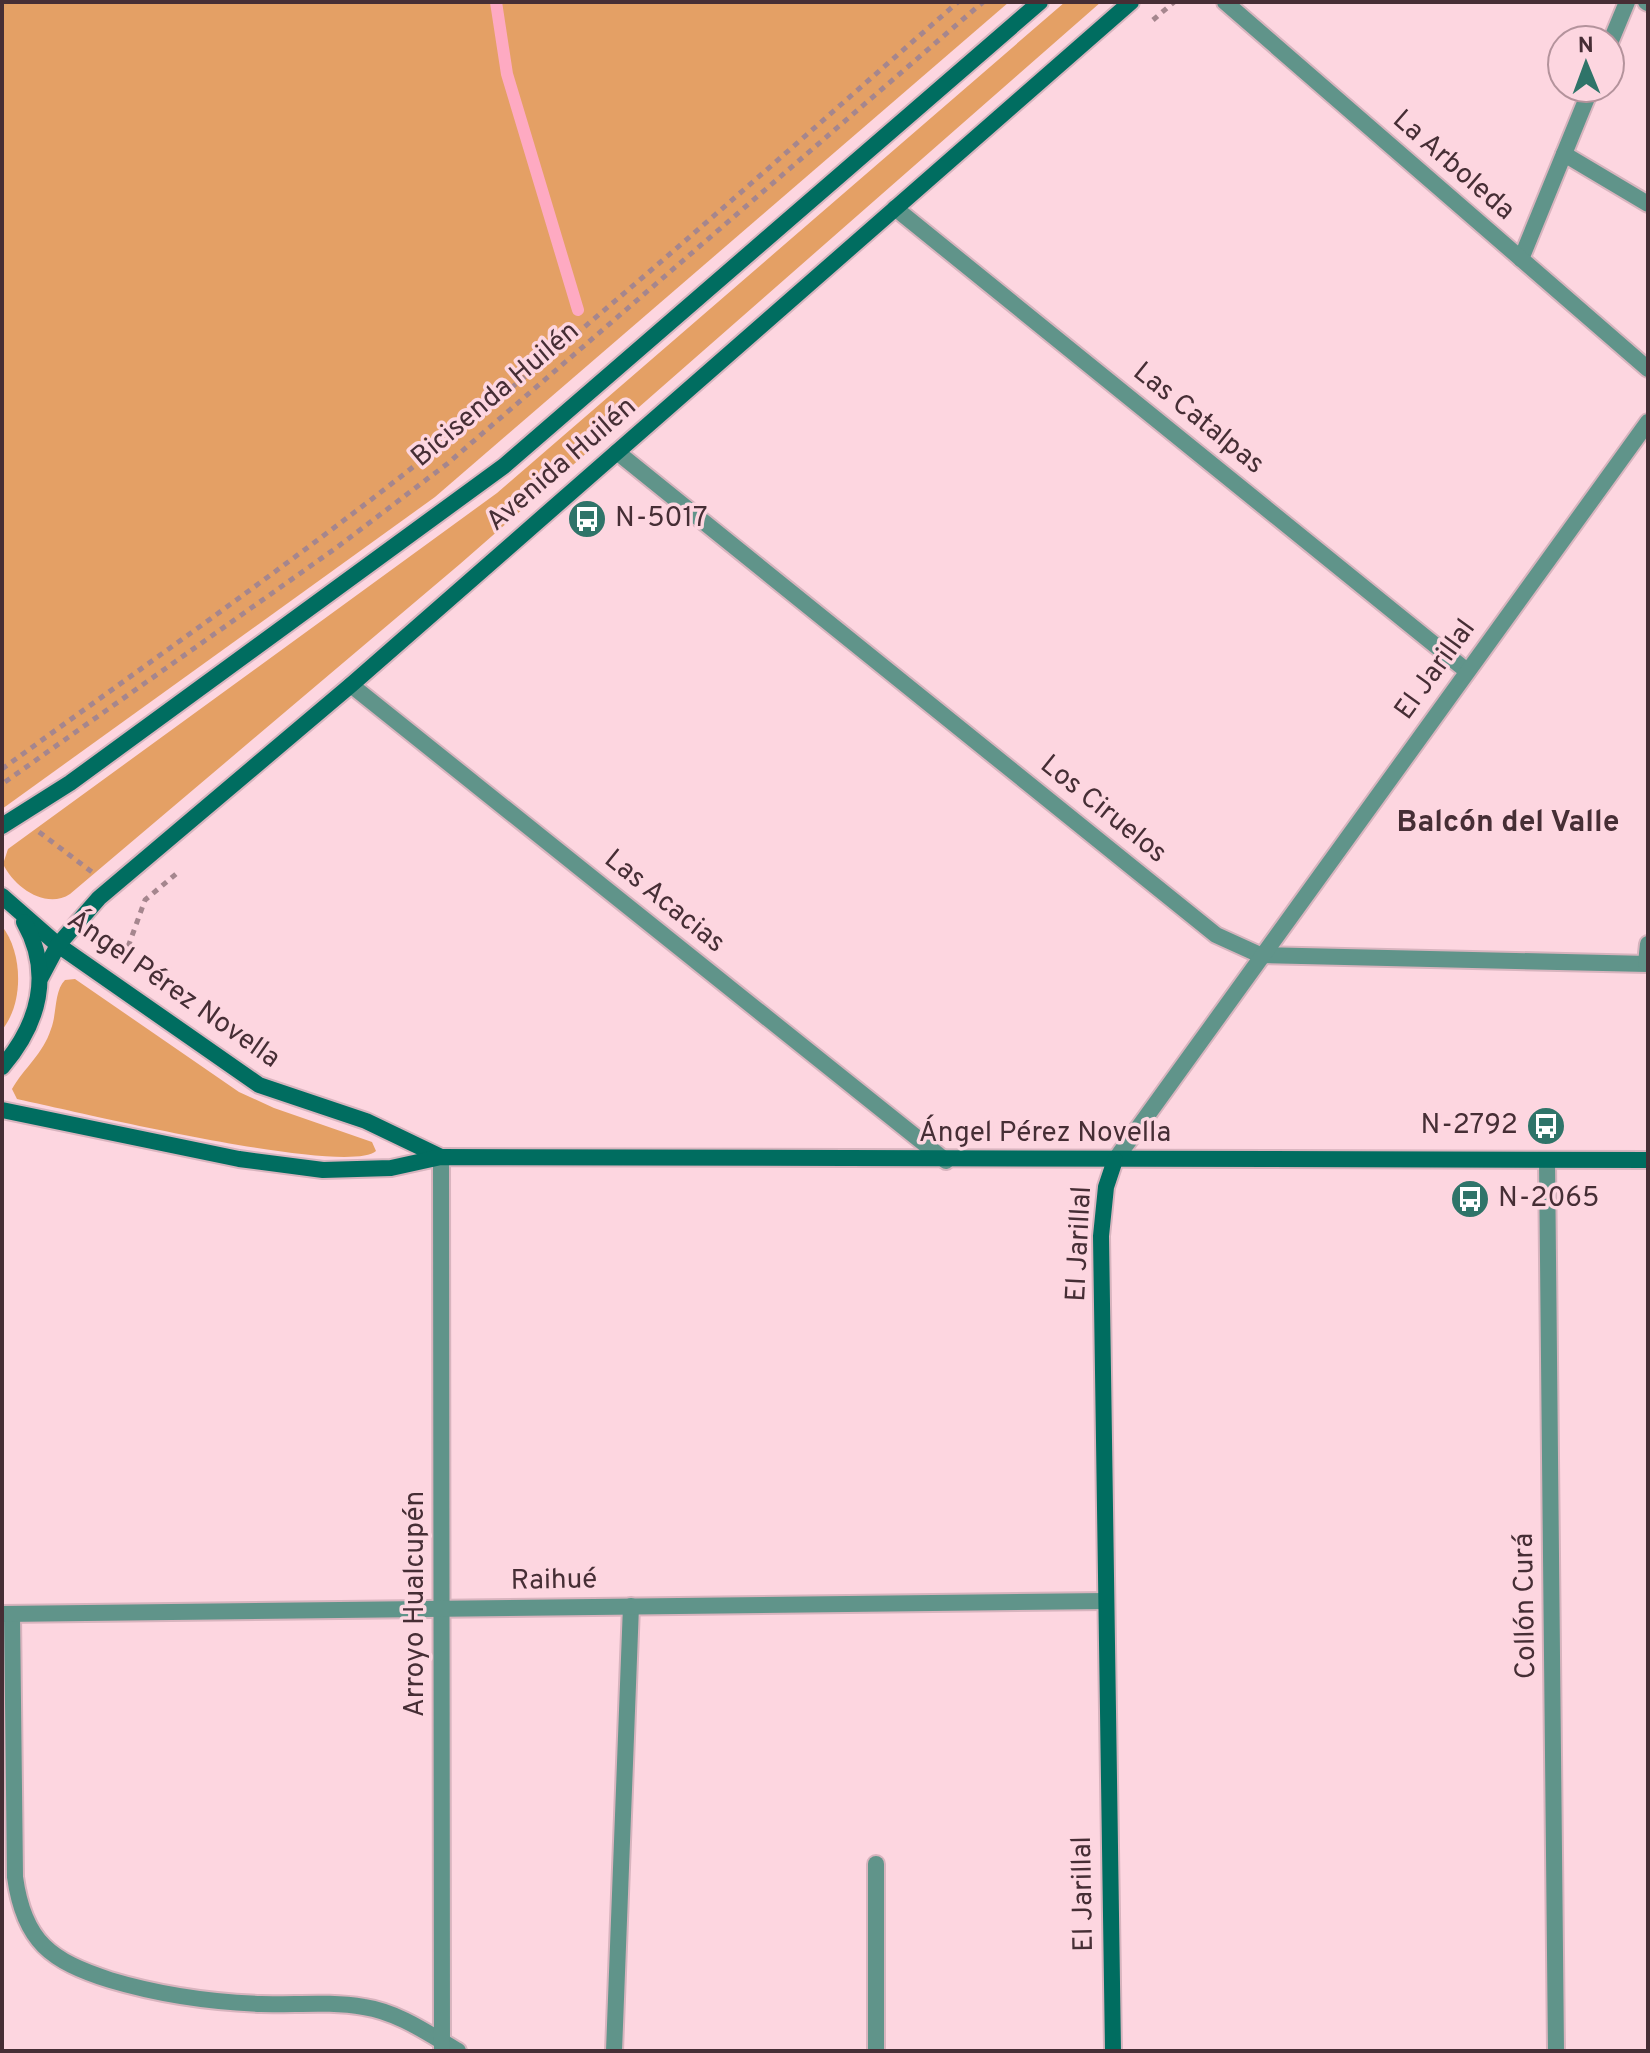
<svg xmlns="http://www.w3.org/2000/svg" width="1650" height="2053" font-family="Overpass,sans-serif">
<rect width="100%" height="100%" fill="#fdd6e0"/>
<g fill="#e4a065">
<polygon points="2,2 1009,2 435,497 2,809"/>
<path d="M 1065,2 L 1101,2 L 460,564 L 70,894 C 46,910 14,887 3,864 L 8,849 L 497,493 Z"/>
<path d="M 2,926 C 23,953 24,1003 2,1030 Z"/>
<path d="M 75,979 L 239,1092 L 274,1108 L 372,1142 L 376,1151 C 346,1177 69,1110 17,1099 L 12,1089 C 24,1068 43,1054 51,1029 C 57,1014 54,991 65,980 Z"/>
</g>
<g fill="none" stroke-linecap="round" stroke-linejoin="round">
<polyline stroke="#feaac2" stroke-width="12" points="496,2 507,74 578,310"/>
<g stroke="#d8b4be" stroke-width="20">
<g id="lane">
<polyline points="1646,2 1648,3"/>
<polyline points="1610,43 1627,2"/>
<polyline points="1564,154 1648,204"/>
<polyline points="1521,259 1591,88"/>
<path d="M 12,1614 L 15,1877 C 24,1942 51,1961 110,1980 C 160,1995 209,2002 261,2004 C 295,2005 330,2001 364,2007 C 398,2012 429,2034 458,2051"/>
<polyline points="876,1864 876,2051"/>
<polyline points="614,2051 631,1606"/>
</g>
</g>
<g stroke="#d8b4be" stroke-width="20">
<g id="street">
<polyline points="1225,2 1648,369"/>
<polyline points="895,208 1467,671"/>
<polyline points="617,452 1216,935 1260,955 1648,964"/>
<polyline points="351,685 946,1161"/>
<polyline points="1646,963 1648,944"/>
<polyline points="441,1157 442,2051"/>
<polyline points="1115,1160 1648,422"/>
<polyline points="1547,1160 1556,2051"/>
<polyline points="2,1614 1106,1601"/>
</g>
</g>
<g stroke="#d8b4be" stroke-width="20">
<g id="secondary">
<polyline points="2,826 70,783 504,466 1040,2"/>
<polyline points="2,896 58,945 259,1085 366,1121 441,1157"/>
<polyline points="41,977 58,945 99,898 351,685 1131,2"/>
<path d="M 2,1067 C 39,1024 53,973 24,922"/>
<polyline points="2,1110 239,1159 323,1170 391,1168 441,1157 1648,1160"/>
<polyline points="1113,2051 1101,1236 1106,1187 1115,1160"/>
</g>
</g>
<g stroke="#a5868e" stroke-width="5" stroke-dasharray="6 6" stroke-linecap="butt">
<polyline points="1153,20 1174,2"/>
<path d="M 2,769 C 156,657 314,548 462,428 C 632,291 794,145 958,2"/>
<polyline points="5,782 336,548 447,464 983,2"/>
<polyline points="39,832 92,872"/>
<polyline points="124,958 145,900 176,874"/>
</g>
<use href="#lane" stroke="#60948a" stroke-width="16"/>
<use href="#street" stroke="#60948a" stroke-width="16"/>
<use href="#secondary" stroke="#006d60" stroke-width="16"/>
</g>
<defs>
<g id="bus-disc" transform="scale(2)"><circle r="9.5" fill="#2f7469" stroke="#fdd6e0"/><path d="M-5-6H5V4H4V6H2V4H-2V6H-4V4H-5ZM-3.5-4V0h7V-4ZM-3.5 1.2v1.5H-2V1.2ZM2 1.2v1.5H3.5V1.2Z" fill="#fff"/></g>
</defs>
<g fill-rule="evenodd">
<use href="#bus-disc" x="587" y="519"/>
<use href="#bus-disc" x="1546" y="1126"/>
<use href="#bus-disc" x="1470" y="1199"/>
</g>
<g text-anchor="middle" dominant-baseline="central" stroke-width="7" stroke-linejoin="round" paint-order="stroke">
<g font-size="28" fill="#462e35" stroke="#fdd6e0">
<text transform="translate(1453 166) rotate(41)">La Arboleda</text>
<text transform="translate(496 395) rotate(-40)">Bicisenda Huilén</text>
<text transform="translate(1198 419) rotate(39)">Las Catalpas</text>
<text transform="translate(562 465) rotate(-41)">Avenida Huilén</text>
<text transform="translate(1436 670) rotate(-54)">El Jarillal</text>
<text transform="translate(1103 810) rotate(39)">Los Ciruelos</text>
<text transform="translate(664 902) rotate(39)">Las Acacias</text>
<text transform="translate(173 990) rotate(35)">Ángel Pérez Novella</text>
<text x="1045" y="1134">Ángel Pérez Novella</text>
<text transform="translate(1080 1244) rotate(-87)">El Jarillal</text>
<text transform="translate(554 1581) rotate(-1)">Raihué</text>
<text transform="translate(416 1604) rotate(-90)">Arroyo Hualcupén</text>
<text transform="translate(1526 1606) rotate(-91)">Collón Curá</text>
<text transform="translate(1084 1894) rotate(-91)">El Jarillal</text>
</g>
<g font-size="28" fill="#462e35" stroke="#fdd6e0" text-anchor="start">
<text x="615" y="519">N-5017</text>
<text x="1518" y="1126" text-anchor="end">N-2792</text>
<text x="1498" y="1199">N-2065</text>
</g>
<g font-size="30" font-weight="bold" fill="#462e35" stroke="#fdd6e0">
<text x="1508" y="823">Balcón del Valle</text>
</g>
</g>
<rect width="1650" height="2053" fill="none" stroke="#462e35" stroke-width="8"/>
<g transform="translate(1586 64) rotate(359)"><circle r="38" fill="#fdd6e0" stroke="#b4939c" stroke-width="2"/>
<path d="M0-6L14 30L0 20L-14 30Z" fill="#2f7469"/>
<text y="-12" font-size="22" font-weight="bold" text-anchor="middle" fill="#462e35">N</text>
</g>
</svg>
